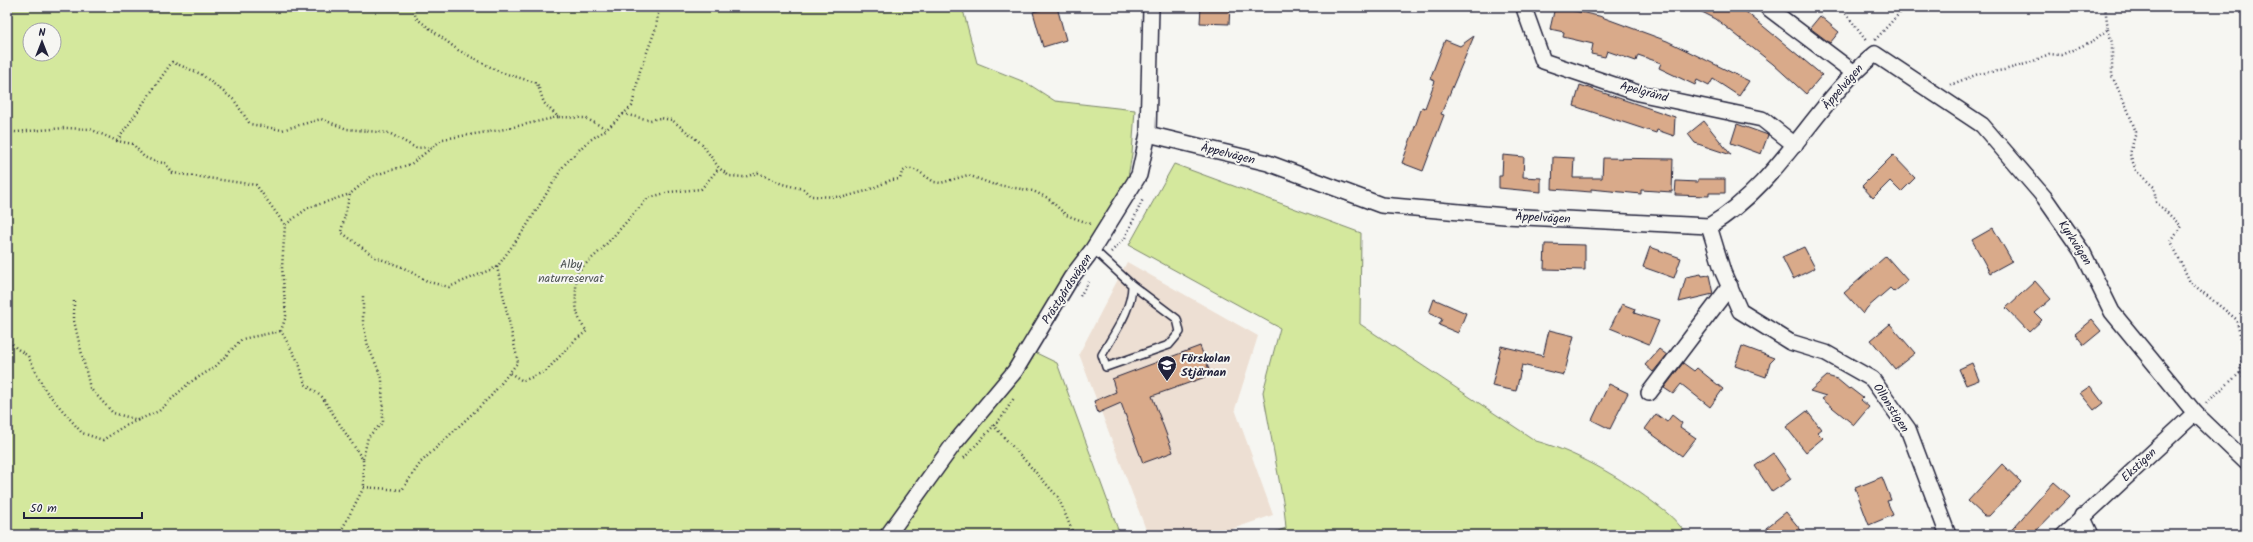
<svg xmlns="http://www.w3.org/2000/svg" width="2253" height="542" font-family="Kalam,sans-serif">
<rect width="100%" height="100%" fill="#f6f6f2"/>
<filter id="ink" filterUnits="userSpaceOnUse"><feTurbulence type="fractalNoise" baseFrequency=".025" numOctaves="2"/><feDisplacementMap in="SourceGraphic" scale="8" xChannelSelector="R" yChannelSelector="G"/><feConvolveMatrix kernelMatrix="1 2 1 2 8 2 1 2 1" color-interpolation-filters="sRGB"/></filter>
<g filter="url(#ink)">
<polygon fill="#eddfd3" points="1127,262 1258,336 1235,409 1273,515 1215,535 1148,535 1079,354"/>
<g fill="#d4e89d" stroke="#7b856c" fill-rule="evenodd">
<path d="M 7,7 L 975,7 L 963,10 L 977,63 L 1027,83 L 1055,101 L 1135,110 L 1132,154 L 1128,177 L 1104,223 L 1030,350 L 1057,363 L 1120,535 L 7,535 ZM 30,30 L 54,30 L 54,54 L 30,54 Z"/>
<path d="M 1174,164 L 1361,233 L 1360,324 L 1536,441 C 1581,453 1631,484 1667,513 C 1675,519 1681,528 1688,535 L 1268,535 L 1286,528 L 1284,507 L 1263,392 L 1280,328 L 1129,245 Z"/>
</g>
<g fill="#d9aa8a" stroke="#22223b">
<polygon points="1051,7 1057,7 1066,40 1043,47 1033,12"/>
<polygon points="1201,7 1230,7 1229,24 1200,23"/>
<polygon points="1555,7 1599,16 1667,41 1749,81 1739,96 1713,79 1709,86 1697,80 1695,85 1659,68 1661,63 1638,55 1636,61 1607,51 1605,57 1591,54 1593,44 1563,37 1564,32 1550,29"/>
<polygon points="1692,7 1740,7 1822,75 1806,94 1773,64 1716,19"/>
<polygon points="1820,16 1839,32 1830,43 1810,28"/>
<polygon points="1474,36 1441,114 1444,115 1423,171 1402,163 1422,107 1425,108 1435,81 1430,79 1445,40 1460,46"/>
<polygon points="1580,85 1675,117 1674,136 1657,130 1656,133 1574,106"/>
<polygon points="1704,121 1731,155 1695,143 1688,134"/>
<polygon points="1737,124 1768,135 1761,154 1731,143"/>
<polygon points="1503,155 1524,157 1523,177 1541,178 1541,192 1499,188 1499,176 1502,176"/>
<polygon points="1893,155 1915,178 1901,192 1890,181 1873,198 1862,186"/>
<polygon points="1553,157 1574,158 1573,178 1602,178 1603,158 1673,159 1672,192 1641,190 1641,194 1591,189 1591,192 1552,189"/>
<polygon points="1698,179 1725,179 1725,193 1709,193 1709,196 1675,195 1676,181 1698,182"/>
<polygon points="1993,228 2012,261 1990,273 1972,240"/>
<polygon points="1545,244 1585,245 1585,270 1544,269"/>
<polygon points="1650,247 1681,258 1674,278 1643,267"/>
<polygon points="1804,247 1815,268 1793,279 1782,257"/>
<polygon points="1886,256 1908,281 1894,292 1890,288 1867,308 1863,314 1844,293"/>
<polygon points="1701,274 1702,276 1709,275 1713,294 1679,302 1686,277"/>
<polygon points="2035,281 2051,299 2035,313 2042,320 2029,332 2006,308"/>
<polygon points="1434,299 1466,313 1458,333 1439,325 1442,319 1429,313"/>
<polygon points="1622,304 1635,309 1634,313 1659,321 1649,344 1610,328"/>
<polygon points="2092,320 2101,331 2084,345 2075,334"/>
<polygon points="1890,324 1915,353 1895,369 1871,340"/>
<polygon points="1549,330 1574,336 1564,375 1522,365 1516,391 1492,386 1501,346 1543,356"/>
<polygon points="1200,346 1211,375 1152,396 1173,452 1143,463 1121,403 1098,413 1094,401 1116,392 1112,379"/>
<polygon points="1742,346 1774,358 1770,362 1766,377 1735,366"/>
<polygon points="1659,349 1667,355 1653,372 1645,365"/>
<polygon points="1683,363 1694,371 1697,368 1723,389 1710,407 1681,384 1673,394 1664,388"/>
<polygon points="1972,363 1979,380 1966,385 1959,369"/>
<polygon points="1827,376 1837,379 1849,389 1850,388 1863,398 1861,400 1869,407 1854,425 1822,399 1826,396 1810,391"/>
<polygon points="1609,384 1628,393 1610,429 1592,420"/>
<polygon points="2090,386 2103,403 2094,410 2080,393"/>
<polygon points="1807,411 1821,429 1817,432 1823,438 1806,452 1786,427"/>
<polygon points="1656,414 1667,422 1672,415 1682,423 1680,427 1696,438 1682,456 1645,429"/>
<polygon points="1773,453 1791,479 1772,492 1755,466"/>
<polygon points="2002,464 2021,482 1989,516 1984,516 1968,501"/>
<polygon points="1882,477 1891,500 1887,501 1893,515 1869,525 1855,488"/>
<polygon points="2054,482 2070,496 2032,535 2007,535"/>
<polygon points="1786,512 1805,535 1766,528"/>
</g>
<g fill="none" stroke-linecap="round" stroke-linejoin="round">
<g stroke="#22223b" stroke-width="10">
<path id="service" d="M 1093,249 L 1132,285 L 1177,319 L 1180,332 L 1169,345 L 1106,367 L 1102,355 C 1114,333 1132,310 1132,285"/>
</g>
<g stroke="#22223b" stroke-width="18">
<g id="minor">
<polyline points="1526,7 1525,11 1543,61 1638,93 1762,119 1795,145"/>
<polyline points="1767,7 1853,72"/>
<path d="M 1148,134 L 1268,163 L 1381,205 L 1505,216 L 1709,226 C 1779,185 1814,104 1875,54 L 1982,125 L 2044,197 L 2083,253 L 2112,312 L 2195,413 L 2246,462"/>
<polyline points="1709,226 1723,272 1740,311 1790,342 1826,353 1872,379 1908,429 1948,535"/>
<polyline points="1649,393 1730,286"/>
<polyline points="2082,516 2091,535"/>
<polyline points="888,535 953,445 1015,371 1071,278 1093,249 1139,175 1148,134 1151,7"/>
<polyline points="2064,535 2195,413"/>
</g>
</g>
<g stroke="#22223b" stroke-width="2.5" stroke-dasharray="1 3" stroke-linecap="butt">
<polyline points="413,7 416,18 458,50 500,72 537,83 544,103 558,117 585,118 607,129 632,106 640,71 656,28 659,7"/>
<polyline points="1841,7 1867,42"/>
<polyline points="2108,29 2112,43 2112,76 2127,108 2136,132 2130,154 2136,171 2154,187 2156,202 2181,226 2171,241 2190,282 2236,319 2243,346 2240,373 2246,379"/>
<polyline points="1875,40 1905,7"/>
<polyline points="1950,85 1978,74 2004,70 2029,63 2049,54 2061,55 2093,41 2108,29 2105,7"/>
<polyline points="623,114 650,120 660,118 672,120 702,144 719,168 729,176 744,177 758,173 782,184 803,189 811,196 844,197 866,191 891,180 900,179 902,172 908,168 918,171 934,182 941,183 968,175 992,184 1033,191 1048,198 1066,215 1091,224"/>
<polyline points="558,117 500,130 443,139 411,164 372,176 350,194 341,232 375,257 402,267 429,282 449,287 497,267 526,227 564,165 587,142 607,129"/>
<polyline points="7,131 16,132 65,128 90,129 117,141 133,144 144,157 156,162 165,163 173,173 256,185 285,225"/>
<polyline points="117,141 172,62 201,74 234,100 250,124 282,130 321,119 347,129 389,133 416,148 432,147"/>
<polyline points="1111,252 1125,238 1143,199"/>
<polyline points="1080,296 1089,282"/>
<polyline points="74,301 74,321 90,388 113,413 138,420 159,411 189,383 215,367 242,339 281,331"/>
<polyline points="7,338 16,348 28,356 45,390 82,433 103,440 121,428 138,420"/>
<path d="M 510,373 L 523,381 L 546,371 L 575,340 L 587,331 C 572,316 576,292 577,272 L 601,250 L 648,198 L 669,192 L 701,189 L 719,168"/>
<polyline points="2206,403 2240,373 2246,372"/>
<polyline points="993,425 1058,497 1074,535"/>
<polyline points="964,458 1002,417 1014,398"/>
<polyline points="363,459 368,437 383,422 382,378 368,346 363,323 363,295"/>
<polyline points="364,487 402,490 421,462 491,396 518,362 497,267"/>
<polyline points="1073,533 1087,535"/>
<polyline points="339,535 364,487 363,460 322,397 305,384 299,363 281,331 286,316 282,267 285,225 308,208 350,194"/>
</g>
<use href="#service" stroke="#f6f6f2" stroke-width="7"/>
<use href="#minor" stroke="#f6f6f2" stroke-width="15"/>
</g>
</g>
<defs>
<g id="school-pin" transform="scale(1)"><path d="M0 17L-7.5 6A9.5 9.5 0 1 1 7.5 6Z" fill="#22223b" stroke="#f6f6f2"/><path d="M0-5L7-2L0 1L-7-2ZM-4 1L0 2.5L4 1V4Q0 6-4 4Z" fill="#fff"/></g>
</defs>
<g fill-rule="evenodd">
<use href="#school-pin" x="1167" y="365"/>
</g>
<g text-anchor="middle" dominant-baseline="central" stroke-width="4" stroke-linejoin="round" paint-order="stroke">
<g font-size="12" fill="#22223b" stroke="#f6f6f2">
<text transform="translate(1843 87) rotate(-49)">Äppelvägen</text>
<text transform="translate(1644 92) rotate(15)">Apelgränd</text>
<text transform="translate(1228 154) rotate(14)">Äppelvägen</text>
<text transform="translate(1543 218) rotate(3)">Äppelvägen</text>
<text transform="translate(2075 243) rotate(57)">Kyrkvägen</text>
<text transform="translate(1067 289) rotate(-57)">Prästgårdsvägen</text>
<text transform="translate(1891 408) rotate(57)">Ollonstigen</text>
<text transform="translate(2139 465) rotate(-43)">Ekstigen</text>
</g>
<g font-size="12" fill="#4e5454" stroke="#f6f6f2">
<text x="571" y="264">Alby<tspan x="571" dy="14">naturreservat</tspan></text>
</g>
<g font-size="12" font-weight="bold" fill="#22223b" stroke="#f6f6f2" text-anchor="start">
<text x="1181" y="358">Förskolan<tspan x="1181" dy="14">Stjärnan</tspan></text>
</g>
</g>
<rect width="2253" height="542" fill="none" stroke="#f6f6f2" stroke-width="24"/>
<rect x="12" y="12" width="2229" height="518" fill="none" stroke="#22223b" stroke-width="1.5" filter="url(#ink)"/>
<g transform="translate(42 42)"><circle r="19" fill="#f6f6f2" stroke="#a1a1a9"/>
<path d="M0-3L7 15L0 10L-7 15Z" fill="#22223b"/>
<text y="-6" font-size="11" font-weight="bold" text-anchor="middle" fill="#22223b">N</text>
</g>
<path d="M24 512v6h118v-6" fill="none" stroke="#22223b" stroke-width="2"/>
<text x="30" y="512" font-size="12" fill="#22223b" stroke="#f6f6f2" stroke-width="3" paint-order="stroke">50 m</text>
</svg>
